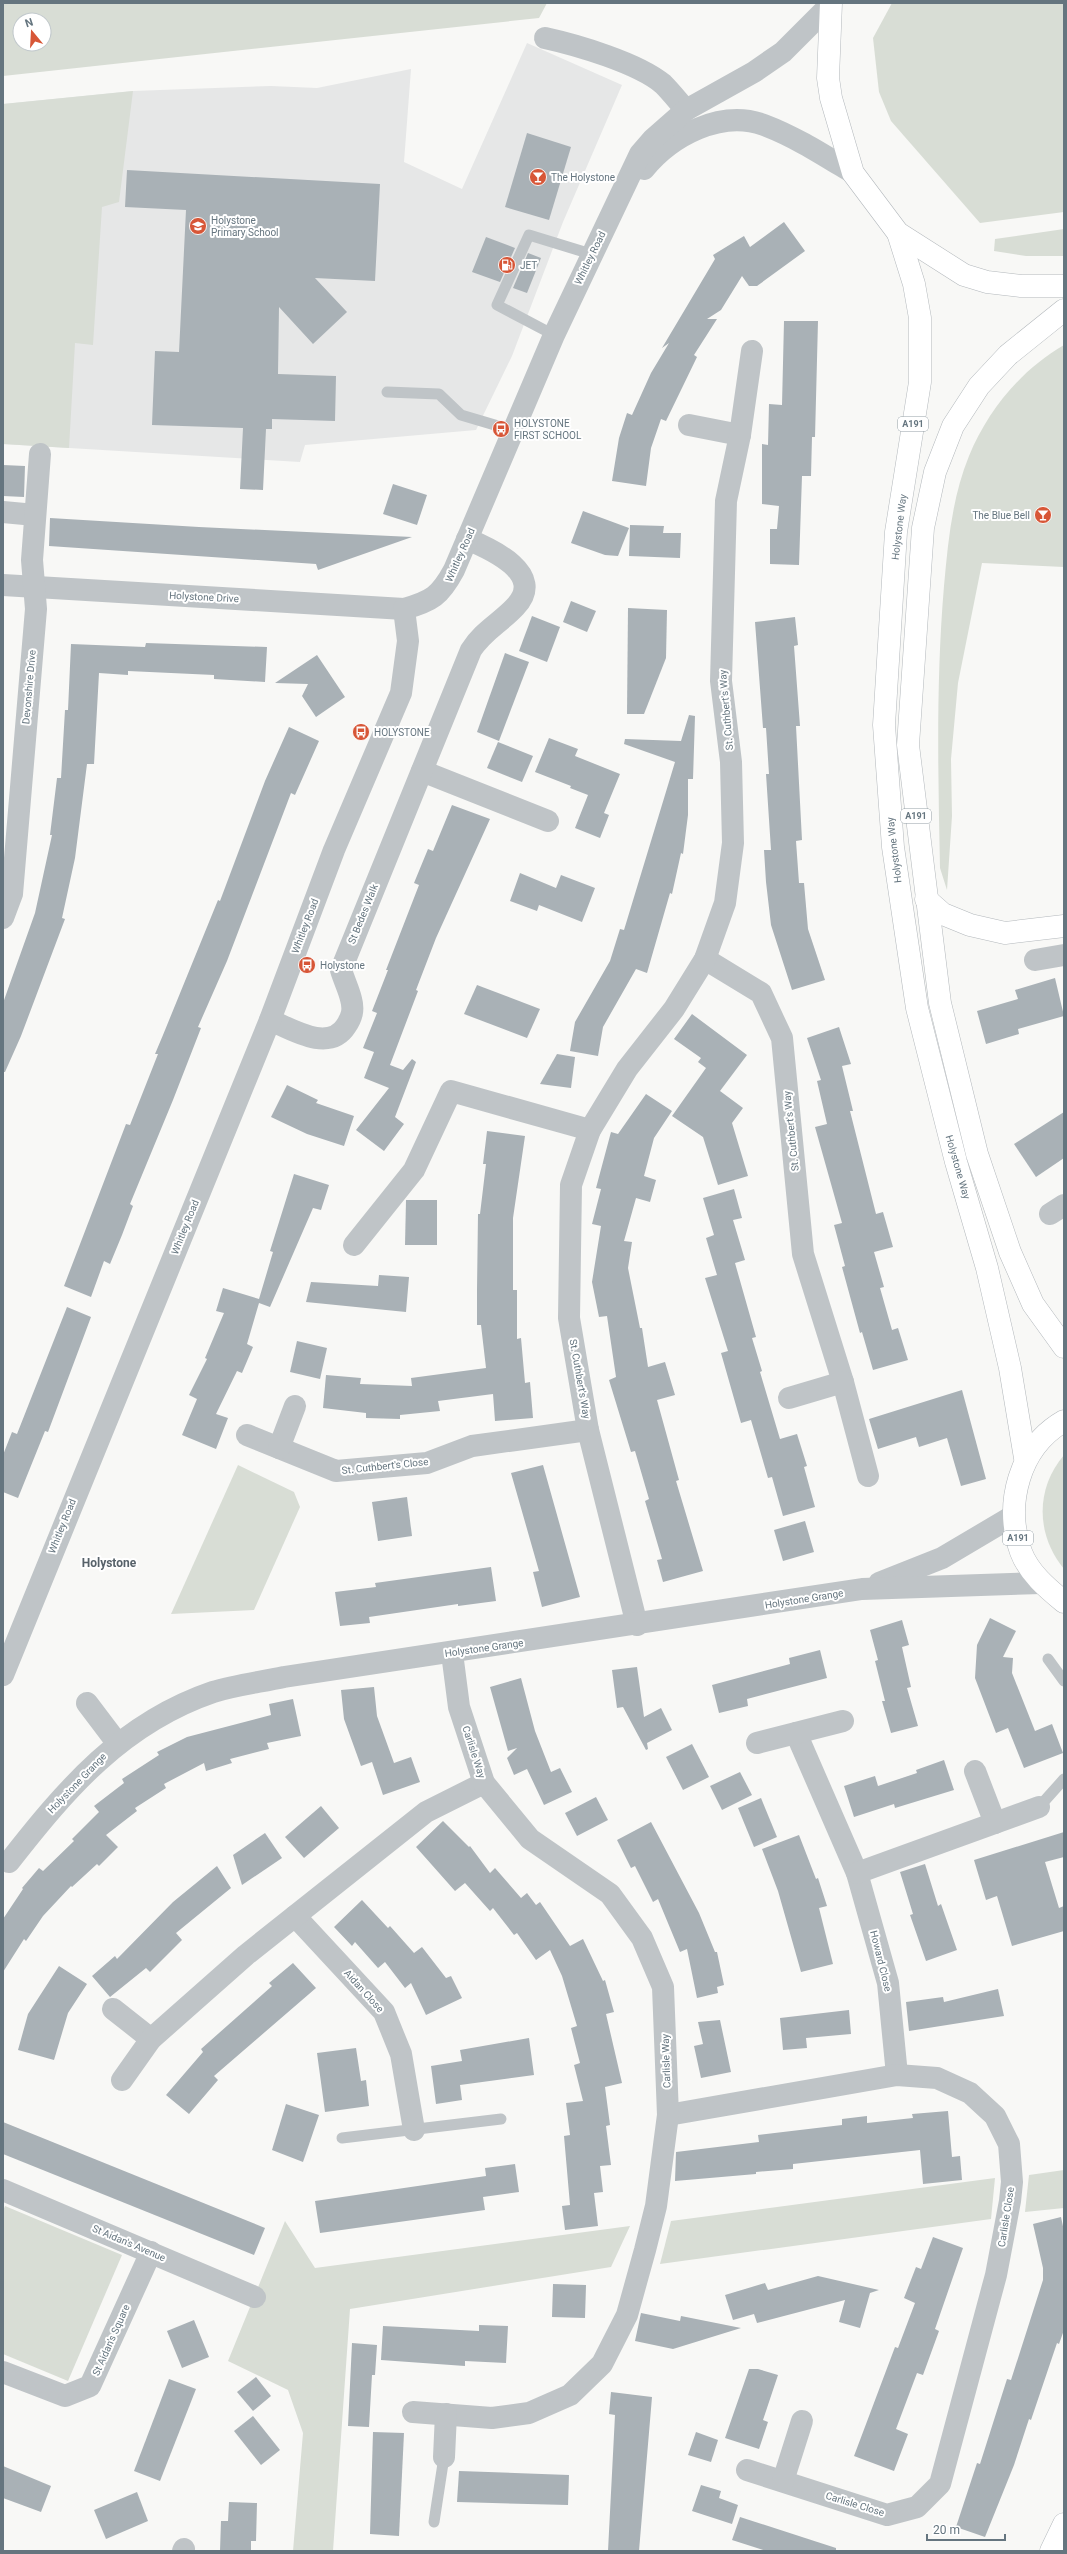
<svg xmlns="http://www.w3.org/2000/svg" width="1067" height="2554" font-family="Roboto,sans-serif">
<rect width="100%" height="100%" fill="#f8f8f6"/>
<polygon fill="#e6e7e7" points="527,43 622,85 563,222 512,356 476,430 305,445 300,462 3,444 3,104 133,91 271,86 317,88 411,69 404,162 462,189"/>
<g fill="#d8ddd5" fill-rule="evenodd">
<path d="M 3,3 L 547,3 L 539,18 L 3,76 ZM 20,20 L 44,20 L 44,44 L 20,44 Z"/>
<polygon points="892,3 1064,3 1064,212 980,223 891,121 879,92 873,38"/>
<polygon points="133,91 119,202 102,207 93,345 75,343 69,448 3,444 3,104"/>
<polygon points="1064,229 1064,256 1026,256 994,251 995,239"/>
<path d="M 1064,345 L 1064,567 L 982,563 L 958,683 L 951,759 L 952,816 L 947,890 L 940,868 C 938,774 936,680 944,586 C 948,542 952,498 969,456 C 988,410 1021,370 1064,345 Z"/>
<path d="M 1064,1455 L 1064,1569 C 1036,1535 1035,1489 1064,1455 Z"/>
<polygon points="238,1465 294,1492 300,1507 254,1610 171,1614"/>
<polygon points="1064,2170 1064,2208 1025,2212 1029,2175"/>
<polygon points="995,2178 991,2219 660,2264 671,2221"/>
<polygon points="5,2206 122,2255 68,2381 3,2354 3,2211"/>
<polygon points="285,2221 315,2268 630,2226 611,2267 350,2309 333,2551 293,2551 303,2433 288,2390 228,2361"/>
</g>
<g fill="#a9b1b6">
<polygon points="527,133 571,147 549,220 505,207"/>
<polygon points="127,170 380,184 375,281 315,278 347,312 313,344 279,307 278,374 336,376 335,421 272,419 272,429 266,429 263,490 240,489 243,428 152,425 155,351 179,352 186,210 125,207"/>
<polygon points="784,222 805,251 757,286 749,286 742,276 721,310 707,319 717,319 694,355 697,357 666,421 661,419 651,448 646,486 612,481 619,438 627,413 632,415 651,373 669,343 662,348 715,259 713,255 744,236 750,247"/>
<polygon points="486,237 515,248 500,282 472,272"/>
<polygon points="528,253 541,258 527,293 513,288"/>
<polygon points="784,321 818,321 815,437 812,437 811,476 802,476 799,565 770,564 770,529 777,529 779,506 762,504 762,444 768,445 769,404 782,405"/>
<polygon points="3,465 25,466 24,497 3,496"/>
<polygon points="393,484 427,495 417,525 383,514"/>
<polygon points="583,511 629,528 618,556 605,555 571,543"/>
<polygon points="50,518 199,527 412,537 318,570 316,564 49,546"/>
<polygon points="630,525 664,526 663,533 681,533 680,558 629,556"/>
<polygon points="571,601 596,611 587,632 563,622"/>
<polygon points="628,608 667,610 666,658 644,714 627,714"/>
<polygon points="532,616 560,627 547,662 519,651"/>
<polygon points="795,617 798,645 794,646 800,726 796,726 802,840 796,841 799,883 804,883 808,929 825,980 792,990 771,925 766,882 764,850 771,850 766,774 769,774 766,728 763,728 755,622"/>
<polygon points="146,643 267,647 265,682 214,679 214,675 128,671 128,675 99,673 94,764 87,764 75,858 62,918 65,919 21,1036 5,1072 3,1072 3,1003 35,913 52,835 50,835 57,778 61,778 65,710 68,710 71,644 145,647"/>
<polygon points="505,653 529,662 499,741 477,732"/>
<polygon points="317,655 345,697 316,717 302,696 308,684 275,683"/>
<polygon points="689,715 695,716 693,779 688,779 688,815 683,854 681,853 672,894 670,893 647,973 636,969 603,1027 598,1056 570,1051 575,1022 610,961 620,929 624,930 675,762 624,744 625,739 681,741"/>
<polygon points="289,727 319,741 295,795 291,793 227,961 198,1027 201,1028 173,1100 130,1204 133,1206 122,1235 110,1264 104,1261 91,1297 64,1286 126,1124 130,1125 158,1054 155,1054 163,1035 218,900 220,901 265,781"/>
<polygon points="549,738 578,749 575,756 620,774 604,813 609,815 600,838 575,828 588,795 570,788 571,786 535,772"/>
<polygon points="498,742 533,756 522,782 487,768"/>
<polygon points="452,805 490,819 436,938 416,990 418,991 390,1065 403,1070 412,1059 416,1062 395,1117 404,1124 384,1151 356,1130 389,1088 364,1078 374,1052 363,1048 377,1013 372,1011 388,970 386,970 419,885 414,883 428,849 433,851"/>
<polygon points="520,873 556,888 561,875 595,888 582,922 539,905 537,911 510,901"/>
<polygon points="1055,978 1064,1016 1018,1029 1019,1034 986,1044 977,1011 1018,999 1015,990"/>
<polygon points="477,985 540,1009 527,1038 464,1014"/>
<polygon points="692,1014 747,1055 720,1091 743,1108 732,1123 748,1176 718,1185 703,1137 672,1116 706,1068 698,1062 701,1058 674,1039"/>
<polygon points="839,1027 851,1064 842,1066 853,1111 850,1111 876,1214 883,1212 893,1247 874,1252 884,1287 880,1288 892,1330 898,1328 908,1360 873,1370 862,1332 860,1333 842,1267 845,1266 834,1225 842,1223 815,1127 827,1124 817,1081 821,1080 807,1038"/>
<polygon points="557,1054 575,1057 571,1088 540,1084"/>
<polygon points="287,1085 318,1100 316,1103 354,1116 344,1146 307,1134 271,1117"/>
<polygon points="646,1094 672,1111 654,1138 644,1176 656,1180 650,1202 636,1198 624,1241 632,1242 628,1268 640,1328 642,1328 648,1367 665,1362 675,1395 657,1400 679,1480 676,1481 703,1571 663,1582 657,1560 662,1559 645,1501 649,1499 635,1451 631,1452 609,1380 616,1377 607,1316 599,1317 592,1282 601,1226 592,1224 601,1189 596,1188 611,1132 618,1134"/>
<polygon points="1064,1112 1064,1158 1036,1177 1014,1144"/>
<polygon points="487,1131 525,1136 513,1218 513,1290 517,1290 517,1339 521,1338 525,1383 530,1382 533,1418 495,1421 493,1394 438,1401 440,1411 400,1415 400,1419 366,1418 366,1413 323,1408 326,1375 361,1378 360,1384 412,1386 411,1378 486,1368 481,1325 477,1325 477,1290 478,1214 480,1214 486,1164 483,1164"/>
<polygon points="294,1174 329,1185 321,1210 313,1208 270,1307 259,1303 247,1344 253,1347 242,1373 237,1371 216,1414 228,1418 216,1449 182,1435 197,1399 189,1395 207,1359 205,1358 224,1313 216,1311 223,1288 259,1299 273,1252 270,1251"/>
<polygon points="734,1189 742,1218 733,1220 745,1260 735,1263 756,1337 752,1338 762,1371 760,1372 780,1439 797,1434 807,1466 804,1467 815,1507 783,1516 772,1477 768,1478 751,1420 741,1423 721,1353 728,1351 705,1278 717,1275 706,1238 714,1235 703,1198"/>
<polygon points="406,1200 437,1200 437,1245 405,1245"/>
<polygon points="379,1275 409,1277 406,1312 306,1302 311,1282 378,1286"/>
<polygon points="67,1307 91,1317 48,1432 45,1431 18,1498 3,1492 3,1455 12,1432 17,1434"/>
<polygon points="297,1341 327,1348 320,1379 290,1372"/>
<polygon points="962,1390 986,1479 961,1486 947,1438 919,1447 916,1437 878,1449 869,1419"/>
<polygon points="543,1465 580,1597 542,1607 533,1572 539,1571 511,1473"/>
<polygon points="407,1497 412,1536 378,1541 372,1502"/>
<polygon points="805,1521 814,1552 783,1561 774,1530"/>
<polygon points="491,1567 496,1601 458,1606 458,1604 369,1617 370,1623 340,1626 335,1592 376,1587 375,1583"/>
<polygon points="990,1618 1016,1631 1003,1657 1013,1658 1012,1673 1035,1731 1052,1724 1063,1753 1024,1768 1008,1728 996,1733 975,1678 977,1645"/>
<polygon points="902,1620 909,1645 902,1647 911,1687 907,1688 918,1726 891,1733 882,1701 885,1701 875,1661 878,1660 870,1630"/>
<polygon points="820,1650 827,1678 747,1699 748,1706 719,1713 712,1685 790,1664 789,1658"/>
<polygon points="637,1667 644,1717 661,1708 672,1730 647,1743 648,1749 646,1750 623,1707 617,1708 612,1670"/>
<polygon points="521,1678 535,1731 551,1772 560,1768 572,1792 544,1805 527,1769 514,1775 507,1758 517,1748 508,1751 490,1687"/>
<polygon points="374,1687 377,1716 394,1763 411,1757 420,1782 383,1795 372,1762 361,1766 344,1719 341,1690"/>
<polygon points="293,1699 301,1736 267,1743 269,1749 230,1759 232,1763 206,1771 204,1763 164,1784 166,1788 135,1808 137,1811 106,1835 118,1847 99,1866 97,1864 72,1887 71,1886 43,1916 26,1941 24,1939 3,1972 3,1919 23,1889 22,1888 39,1868 43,1871 74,1841 72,1839 99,1812 94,1806 124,1783 122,1779 159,1755 157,1752 187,1737 271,1715 269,1704"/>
<polygon points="692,1744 709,1777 683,1790 666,1757"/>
<polygon points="944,1760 954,1790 895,1808 894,1804 854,1817 844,1786 875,1776 878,1786 917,1773 916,1770"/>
<polygon points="740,1772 752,1795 722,1810 710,1786"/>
<polygon points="596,1797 608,1820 577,1836 565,1813"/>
<polygon points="761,1798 777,1837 754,1847 738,1808"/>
<polygon points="321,1806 339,1828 304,1858 285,1837"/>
<polygon points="443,1821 469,1847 470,1846 490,1873 495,1868 521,1898 527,1893 536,1905 540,1902 570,1946 583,1939 603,1981 605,1980 614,2012 606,2014 622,2083 605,2087 610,2125 606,2126 611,2165 600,2166 603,2192 594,2193 598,2226 565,2230 562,2206 570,2205 564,2136 570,2135 566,2103 583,2101 574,2065 580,2063 571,2028 577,2026 562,1976 550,1950 536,1960 517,1933 514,1935 493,1908 490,1911 465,1883 455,1891 416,1847"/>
<polygon points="651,1822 699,1913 715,1952 717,1952 724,1985 717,1987 718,1993 697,1998 687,1949 680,1952 658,1899 653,1902 635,1866 631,1868 617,1840"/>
<polygon points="1064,1832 1064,1857 1045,1862 1059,1908 1064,1906 1064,1931 1012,1946 997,1896 986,1900 974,1860"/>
<polygon points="265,1833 282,1858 242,1885 233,1855"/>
<polygon points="799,1835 816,1879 818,1878 827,1906 819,1908 833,1964 801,1972 778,1891 762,1849"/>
<polygon points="925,1864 938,1906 941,1904 957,1950 926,1961 910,1915 913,1914 900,1872"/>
<polygon points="217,1866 231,1888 176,1933 182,1940 150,1972 146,1968 110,1997 92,1976 115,1956 117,1959 173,1902"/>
<polygon points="362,1900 388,1928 390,1926 414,1953 422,1947 446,1978 451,1976 462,1998 426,2015 411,1983 405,1988 385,1962 378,1968 355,1942 352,1946 334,1927"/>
<polygon points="293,1963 316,1988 214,2076 218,2080 189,2114 166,2095 203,2052 201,2049 272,1986 269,1983"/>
<polygon points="59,1966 87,1984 68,2013 54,2060 18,2050 28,2014"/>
<polygon points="998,1989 1004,2016 909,2031 906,2002 943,1997 944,2002"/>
<polygon points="849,2010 851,2034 806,2038 807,2048 783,2050 780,2018"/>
<polygon points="720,2020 731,2072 701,2078 694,2046 703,2044 698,2022"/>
<polygon points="529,2038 534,2075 460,2085 462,2100 436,2104 431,2066 462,2061 460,2050"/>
<polygon points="356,2048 361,2081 366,2080 369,2106 325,2112 317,2053"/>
<polygon points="286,2104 319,2115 303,2162 272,2150"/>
<polygon points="948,2111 952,2157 960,2156 962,2180 923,2184 920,2150 793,2164 793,2169 756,2172 756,2174 675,2181 676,2152 759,2142 758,2135 842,2125 842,2119 867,2116 867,2123 913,2118 912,2114"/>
<polygon points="3,2122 265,2228 254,2255 3,2154"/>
<polygon points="515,2164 519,2192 483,2197 485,2210 320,2233 315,2201 486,2176 485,2168"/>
<polygon points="1061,2217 1064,2231 1064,2330 1059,2344 1057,2343 1031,2420 1029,2419 1014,2465 985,2537 956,2527 977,2463 980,2464 1007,2379 1011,2380 1043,2280 1043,2268 1033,2224"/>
<polygon points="933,2237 963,2248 935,2329 939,2331 923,2375 917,2373 896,2429 908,2434 894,2471 854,2456 895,2347 898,2348 915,2303 904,2298 916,2267 921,2269"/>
<polygon points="818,2276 879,2290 870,2293 860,2328 839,2322 845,2300 757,2323 754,2314 733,2320 725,2295 765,2283 768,2290"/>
<polygon points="553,2284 586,2285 585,2318 552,2317"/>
<polygon points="641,2313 680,2321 681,2316 741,2328 673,2349 635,2341"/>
<polygon points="194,2320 209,2357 182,2368 167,2331"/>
<polygon points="479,2325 508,2326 506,2363 465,2361 465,2366 381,2360 383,2326 479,2331"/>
<polygon points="352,2343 377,2345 375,2375 372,2375 369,2427 348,2426"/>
<polygon points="749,2369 758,2369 778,2375 763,2420 768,2422 759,2449 725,2438"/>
<polygon points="256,2377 271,2396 253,2411 237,2392"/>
<polygon points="169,2379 196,2389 160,2481 134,2471"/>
<polygon points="611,2392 652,2397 639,2551 608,2551 615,2415 609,2414"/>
<polygon points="253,2416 280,2450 261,2465 234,2431"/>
<polygon points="373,2432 404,2433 399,2536 370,2534"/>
<polygon points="696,2432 718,2440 711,2462 688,2455"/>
<polygon points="3,2466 51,2486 41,2512 3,2498"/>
<polygon points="459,2471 569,2475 568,2505 457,2502"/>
<polygon points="701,2485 721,2491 719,2498 738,2505 732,2524 692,2511"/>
<polygon points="137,2492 148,2521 106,2539 94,2510"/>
<polygon points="229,2502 257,2503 256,2541 251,2541 251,2551 220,2551 221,2521 228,2521"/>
<polygon points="740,2517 836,2548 836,2551 766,2551 732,2540"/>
</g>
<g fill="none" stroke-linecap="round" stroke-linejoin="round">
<g stroke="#b3b8bc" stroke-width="23">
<g id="primary">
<polyline points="831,3 828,78 831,98 853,173 898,233 964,275 987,282 1021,286 1064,286"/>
<polyline points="898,233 914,284 920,318 920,382 896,532 884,725 893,847 917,1008 956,1162 987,1268 1010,1368 1025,1458"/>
<polyline points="1064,310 1008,355 979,386 953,426 935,472 923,528 908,745 940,1003 977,1154 1010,1252 1033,1304 1064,1347"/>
<polyline points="926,899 943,914 970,925 1005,933 1064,926"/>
<path d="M 1064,1421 C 1019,1447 1004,1504 1021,1552 C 1029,1573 1047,1588 1064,1602"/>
<polyline points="1051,2551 1064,2524"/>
</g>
</g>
<g stroke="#bfc4c7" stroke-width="11">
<polyline points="554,335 497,305 529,235 591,254"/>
<polyline points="387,392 439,394 461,415 512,430"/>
<polyline points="1048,1659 1064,1681"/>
<polyline points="1039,1807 1064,1779"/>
<polyline points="342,2138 501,2119"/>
<polyline points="434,2522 444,2457"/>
</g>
<g stroke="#bfc4c7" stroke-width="22">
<path d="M 545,38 C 577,45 638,63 663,84 C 671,92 678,101 686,110"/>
<polyline points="689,425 740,435"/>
<polyline points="3,512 35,515"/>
<polyline points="3,585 404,609"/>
<polyline points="422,771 548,821"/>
<polyline points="3,918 12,894 36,609 32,560 40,454"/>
<polyline points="705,959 761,993 782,1038 803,1254 843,1382 868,1476"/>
<polyline points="1035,960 1064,955"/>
<path d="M 270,1020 C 291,1029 329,1053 346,1026 C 352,1017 354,1010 351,999 C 349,990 344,980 341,970 L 471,650 C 483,631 500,623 515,607 C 547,574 491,549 467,539"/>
<polyline points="1050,1214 1064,1205"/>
<polyline points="354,1245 414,1170 451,1091 590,1130"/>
<polyline points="789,1398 843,1382"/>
<polyline points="247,1435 336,1471 427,1463 472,1446 588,1430"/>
<polyline points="279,1448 295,1406"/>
<polyline points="879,1583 942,1558 1013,1516"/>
<polyline points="637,1625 588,1430 569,1318 571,1185 590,1130 627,1069 674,1009 705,959 725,903 733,843 731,762 721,681 726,501 740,435 752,351"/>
<polyline points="87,1703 118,1744"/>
<polyline points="796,1733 857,1873 888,1983 897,2075"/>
<polyline points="757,1743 843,1721"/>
<polyline points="975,1771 995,1823"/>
<path d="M 9,1862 C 66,1789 122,1723 213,1692 C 235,1685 261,1682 284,1677 L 862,1589 L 1041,1583"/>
<polyline points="857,1873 1039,1807"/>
<polyline points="295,1916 384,2012 401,2054 414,2130"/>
<polyline points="113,2009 151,2039"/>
<polyline points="122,2080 151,2039 246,1955 426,1812 484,1783"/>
<polyline points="668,2115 897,2075 937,2078 970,2093 995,2116 1009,2144 1012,2182 1010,2201 996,2275 940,2484 917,2507 887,2515 747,2470"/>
<polyline points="3,2190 255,2297"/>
<polyline points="3,2372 65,2396 90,2386 151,2252"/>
<polyline points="413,2412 492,2418 529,2413 570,2395 602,2364 627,2315 645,2250 656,2206 668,2115 663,1987 642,1938 610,1894 530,1839 484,1783 459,1707 452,1653"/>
<polyline points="444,2457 446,2414"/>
<polyline points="783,2481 802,2421"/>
<polyline points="183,2551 184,2549"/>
</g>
<g stroke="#bfc4c7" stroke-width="22">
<path d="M 644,169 C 671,136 721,109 764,125 C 796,137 825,156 853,173"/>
<path d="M 3,1675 L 270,1020 L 334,850 L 401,693 L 408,641 L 404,609 C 432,601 440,596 454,570 L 554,335 L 640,154 L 653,139 L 686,110 L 754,72 L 783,52 L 830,5"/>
</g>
<use href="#primary" stroke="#fff" stroke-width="22"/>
</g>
<defs>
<g id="bar-disc" transform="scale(0.9)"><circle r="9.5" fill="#d75637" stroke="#fff"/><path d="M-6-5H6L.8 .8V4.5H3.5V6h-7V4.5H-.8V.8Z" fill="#fff"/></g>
<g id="school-disc" transform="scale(0.9)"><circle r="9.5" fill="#d75637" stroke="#fff"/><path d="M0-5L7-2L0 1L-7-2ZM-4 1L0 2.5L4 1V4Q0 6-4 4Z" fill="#fff"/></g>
<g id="fuel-disc" transform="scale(0.9)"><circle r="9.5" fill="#d75637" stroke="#fff"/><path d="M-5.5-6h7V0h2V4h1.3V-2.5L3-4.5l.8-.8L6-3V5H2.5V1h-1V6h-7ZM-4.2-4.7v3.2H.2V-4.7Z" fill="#fff"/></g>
<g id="bus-disc" transform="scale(0.9)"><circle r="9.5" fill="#d75637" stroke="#fff"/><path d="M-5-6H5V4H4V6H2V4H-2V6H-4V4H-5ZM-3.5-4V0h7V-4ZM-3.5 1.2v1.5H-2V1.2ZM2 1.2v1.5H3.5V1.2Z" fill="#fff"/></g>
</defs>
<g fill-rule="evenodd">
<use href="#bar-disc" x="538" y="177"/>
<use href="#school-disc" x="198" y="226"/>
<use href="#fuel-disc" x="507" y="265"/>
<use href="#bus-disc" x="501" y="429"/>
<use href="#bar-disc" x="1043" y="515"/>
<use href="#bus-disc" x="361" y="732"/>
<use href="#bus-disc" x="307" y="965"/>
</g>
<g text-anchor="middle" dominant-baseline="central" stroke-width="4" stroke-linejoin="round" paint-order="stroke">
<g fill="#fff" stroke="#939ea5" stroke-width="1">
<rect x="898" y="417" width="30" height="14" rx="3"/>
<rect x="901" y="809" width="30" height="14" rx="3"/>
<rect x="1003" y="1531" width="30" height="14" rx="3"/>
</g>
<g font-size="9" font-weight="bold" fill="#65757f">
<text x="913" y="424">A191</text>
<text x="916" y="816">A191</text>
<text x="1018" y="1538">A191</text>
</g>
<g font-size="10" fill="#65757f" stroke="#fff" text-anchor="start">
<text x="551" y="177">The Holystone</text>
<text x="211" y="220">Holystone<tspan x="211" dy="12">Primary School</tspan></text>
<text x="520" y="265">JET</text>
<text x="514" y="423">HOLYSTONE<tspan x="514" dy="12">FIRST SCHOOL</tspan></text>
<text x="1030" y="515" text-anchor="end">The Blue Bell</text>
<text x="374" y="732">HOLYSTONE</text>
<text x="320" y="965">Holystone</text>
</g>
<g font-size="10" fill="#65757f" stroke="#fff">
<text transform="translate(590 258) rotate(-64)">Whitley Road</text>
<text transform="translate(899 527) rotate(-83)">Holystone Way</text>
<text transform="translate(460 555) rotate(-66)">Whitley Road</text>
<text transform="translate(204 597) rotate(3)">Holystone Drive</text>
<text transform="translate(29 687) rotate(-85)">Devonshire Drive</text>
<text transform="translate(726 710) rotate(-95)">St. Cuthbert's Way</text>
<text transform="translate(894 850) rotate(-97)">Holystone Way</text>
<text transform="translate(363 914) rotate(-68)">St Bedes Walk</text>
<text transform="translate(305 926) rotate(-69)">Whitley Road</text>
<text transform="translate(791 1131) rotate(-96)">St. Cuthbert's Way</text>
<text transform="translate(958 1167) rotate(74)">Holystone Way</text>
<text transform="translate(185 1227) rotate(-68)">Whitley Road</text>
<text transform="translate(580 1379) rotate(80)">St. Cuthbert's Way</text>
<text transform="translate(385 1466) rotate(-6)">St. Cuthbert's Close</text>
<text transform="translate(62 1526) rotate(-68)">Whitley Road</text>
<text transform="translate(804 1599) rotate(-9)">Holystone Grange</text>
<text transform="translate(484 1648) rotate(-8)">Holystone Grange</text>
<text transform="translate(474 1752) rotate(72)">Carlisle Way</text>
<text transform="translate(77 1783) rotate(-46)">Holystone Grange</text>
<text transform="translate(881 1961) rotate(76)">Howard Close</text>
<text transform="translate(364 1991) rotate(48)">Aidan Close</text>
<text transform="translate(666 2061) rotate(-92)">Carlisle Way</text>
<text transform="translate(1006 2217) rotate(-81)">Carlisle Close</text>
<text transform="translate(129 2243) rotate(23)">St Aidan's Avenue</text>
<text transform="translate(111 2340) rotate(-66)">St Aidan's Square</text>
<text transform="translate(855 2504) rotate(17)">Carlisle Close</text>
</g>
<g font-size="12" font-weight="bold" fill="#57626a" stroke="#fff">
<text x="109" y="1563">Holystone</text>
</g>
</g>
<rect width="1067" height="2554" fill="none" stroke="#65757f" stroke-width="8"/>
<g transform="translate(32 32) rotate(342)"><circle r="19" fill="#ffffff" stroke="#c1c8cc"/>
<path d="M0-3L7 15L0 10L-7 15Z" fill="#d75637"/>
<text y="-6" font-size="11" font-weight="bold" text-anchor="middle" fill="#65757f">N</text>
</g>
<path d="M927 2534v6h78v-6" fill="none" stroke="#65757f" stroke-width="2"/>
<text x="933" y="2534" font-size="12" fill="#65757f" stroke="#ffffff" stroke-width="3" paint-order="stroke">20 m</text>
</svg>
